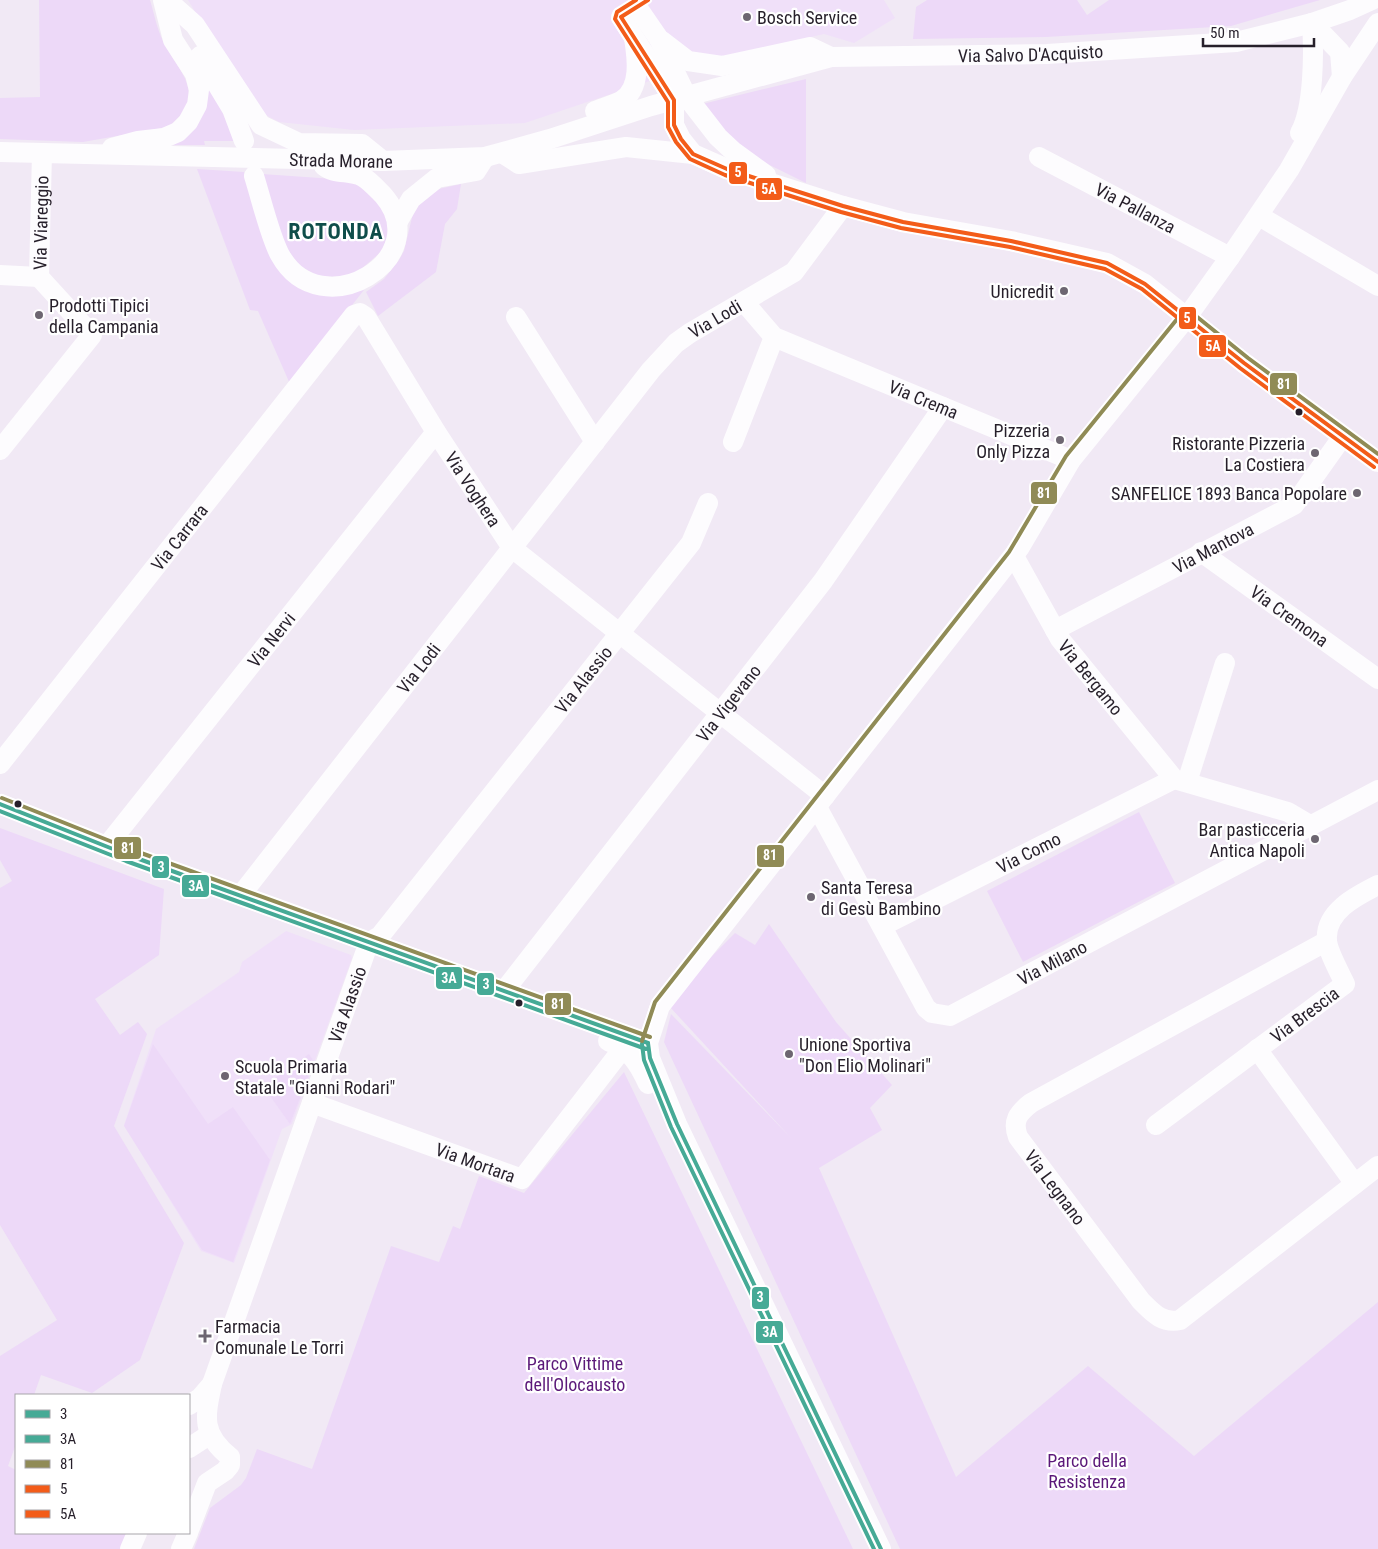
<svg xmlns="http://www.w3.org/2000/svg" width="1378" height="1549" font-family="'Roboto Condensed',sans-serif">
<rect width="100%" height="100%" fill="#f1e9f5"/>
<g fill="#f0e0f9">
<polygon points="188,0 884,0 895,18 854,43 824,34 718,58 525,123 354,130 279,122 254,109"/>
<polygon points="286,931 351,955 352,958 292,1124 282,1129 234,1263 201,1251 124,1125 156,1029 239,972 242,962"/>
</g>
<g fill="#edd9f8">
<path d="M 39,0 L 150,0 C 154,13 157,29 163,41 C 180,74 209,95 168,127 L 83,142 L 0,139 L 0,98 L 40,97 Z"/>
<polygon points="927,0 1077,0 1087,15 1109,0 1320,0 1231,26 1046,37 913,39 916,7"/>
<polygon points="200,72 227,116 234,141 204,141 205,145 157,145 176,138"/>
<polygon points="806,79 806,183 733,147 698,105"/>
<polygon points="197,169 244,172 270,252 334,295 364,290 290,384 258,311 250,310"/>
<polygon points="262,174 349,180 357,183 386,207 388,234 382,251 353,276 319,277 299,265 285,246"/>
<polygon points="461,184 457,209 445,224 436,272 378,316 366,292 384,279 399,260 404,251 414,209 434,190"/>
<polygon points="1139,812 1175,883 1023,962 987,891"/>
<polygon points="0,828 164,889 159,955 95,999 120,1035 138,1022 147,1034 114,1126 184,1243 140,1360 92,1393 41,1375 34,1395 16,1395 16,1444 8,1466 16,1470 16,1533 127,1533 121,1549 0,1549 0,1356 57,1320 0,1225 0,888 12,881 0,860"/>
<polygon points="769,924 836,1022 892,1085 870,1108 882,1130 819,1168 956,1477 1088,1366 1194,1456 1378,1302 1378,1549 900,1549 664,1042 671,1014 791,1138 669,1006 699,969 735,933 755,945"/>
<polygon points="153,1044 208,1124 233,1107 270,1160 233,1262 202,1250 124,1126"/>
<polygon points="309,1054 314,1062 290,1124 263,1086"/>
<polygon points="624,1072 853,1549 194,1549 210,1508 241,1485 246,1478 257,1449 312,1469 391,1246 439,1262 453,1226 460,1229 479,1176 524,1193"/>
</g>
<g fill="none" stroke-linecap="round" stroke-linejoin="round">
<g stroke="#fdfcfe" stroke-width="20">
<polyline points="167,0 195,25 261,125 299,143 362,144 383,161"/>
<polyline points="637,7 659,39 687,97 718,137 733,151 766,175"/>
<polyline points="621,17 674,100"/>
<polyline points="1312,23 1340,52 1342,77"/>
<polyline points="662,41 688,61 722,66 810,47 831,57"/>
<polyline points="200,56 232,109 244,141"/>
<polyline points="674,100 674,125 681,139 693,154 727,169 843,206 903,222 1011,241 1107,263 1145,284 1244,363 1378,462"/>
<path d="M 595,111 C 604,107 613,105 621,101 C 642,89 637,57 634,38"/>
<path d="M 1300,133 C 1314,108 1314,52 1312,23"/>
<polyline points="112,148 138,141 164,138 178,132 188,122 197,105 199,90 195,74 173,40 163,0"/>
<path id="s1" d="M 0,152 L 383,161 L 485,157 L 550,139 L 651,106 L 831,57 L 1047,54 L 1236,42 L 1312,23 L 1350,10 L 1372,0"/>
<polyline points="502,153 519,164 626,147 693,154"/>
<path id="s2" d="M 1039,157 L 1230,257"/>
<path d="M 254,176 C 261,198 270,237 280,255 C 321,329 438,258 383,195 C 378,190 370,181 363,177 C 351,170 335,175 324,166"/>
<polyline points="1259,216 1378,286"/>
<polyline points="397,223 411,199 437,178 476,171 485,157"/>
<polyline points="0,275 39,277"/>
<path id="s3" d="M 744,302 L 774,337 L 1071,460"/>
<polyline points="516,317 595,442"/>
<polyline points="733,442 774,337"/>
<path id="s4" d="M 0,450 L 92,335 L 39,277 L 42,153"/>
<path id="s5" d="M 1201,552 L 1378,679"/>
<path id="s6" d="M 1014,556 L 1060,639 L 1174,779 L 1288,812 L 1310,825"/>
<path id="s7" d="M 1055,630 L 1294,505 L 1343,436"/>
<path id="s8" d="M 0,764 L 354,315 L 360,313 L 366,317 L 436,432 L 512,548 L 825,796"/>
<polyline points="1187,782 1225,663"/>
<polyline points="0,804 128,855 648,1043"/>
<path id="s9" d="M 817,807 L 926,1008 L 932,1013 L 950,1016 L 1378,790"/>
<path id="s10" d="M 106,847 L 436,432"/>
<path id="s11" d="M 241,895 L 651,370 L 676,343 L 690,333 L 794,272 L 843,206"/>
<path id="s12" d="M 882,926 L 1174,779"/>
<path id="s13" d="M 1327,941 L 1031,1103 C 1018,1113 1012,1121 1018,1137 L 1141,1301 C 1152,1312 1162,1324 1180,1320 L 1378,1166"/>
<path id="s14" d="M 504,991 L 823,581 L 943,407"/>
<path d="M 608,1041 C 630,1049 639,1064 648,1084"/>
<polyline points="1257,1049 1355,1184"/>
<path id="s15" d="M 312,1103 L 522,1179 L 617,1056"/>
<path id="s16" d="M 1156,1125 L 1345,984 C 1340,973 1328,952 1327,941 C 1324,912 1356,896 1378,885"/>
<polyline points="189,1405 200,1398 212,1384"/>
<polyline points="189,1448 209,1435"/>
<path id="s17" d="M 189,1530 L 207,1483 L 225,1471 L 230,1465 L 230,1457 C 201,1434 205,1417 212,1384 L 369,942 L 380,936 L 691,543 L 708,503"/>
<polyline points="130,1549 137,1533"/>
<polyline points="181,1549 188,1533"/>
<polyline points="881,1549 677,1124 650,1058 648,1043 660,1006 1020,547 1071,460 1187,317 1230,257 1289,170 1342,77 1378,23"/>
</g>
<g stroke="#fff" stroke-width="8">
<g id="bus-1">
<polyline points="0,804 128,855 648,1043"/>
<polyline points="648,1043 650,1058 677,1124 881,1549"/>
</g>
</g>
<g stroke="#fff" stroke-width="8">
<g id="bus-2">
<polyline points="0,811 126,861 646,1049"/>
<polyline points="642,1044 644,1060 671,1127 874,1549"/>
</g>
</g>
<g stroke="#fff" stroke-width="8">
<g id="bus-3">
<polyline points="1191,312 1248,358 1378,454"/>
<polyline points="2,798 130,849 650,1037"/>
<polyline points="642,1041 655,1002 1009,552 1066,456 1182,313"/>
</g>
</g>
<g stroke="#fff" stroke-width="8">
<polyline id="bus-4" points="648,0 621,17 674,100 674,125 681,139 693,154 727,169 843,206 903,222 1011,241 1107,263 1145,284 1244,363 1378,462"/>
</g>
<g stroke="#fff" stroke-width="8">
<polyline id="bus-5" points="636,0 617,12 615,19 668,102 668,127 676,142 690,159 725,175 841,212 901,228 1010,247 1105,269 1142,289 1240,368 1374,467"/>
</g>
<use href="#bus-1" stroke="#46aa96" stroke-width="4"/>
<use href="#bus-2" stroke="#46aa96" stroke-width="4"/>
<use href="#bus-3" stroke="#908b56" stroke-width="4"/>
<use href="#bus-4" stroke="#f35c19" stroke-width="4"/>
<use href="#bus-5" stroke="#f35c19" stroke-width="4"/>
</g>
<g fill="#6d6671" stroke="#fff" stroke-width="2">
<circle cx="747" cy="17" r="5"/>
<circle cx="1064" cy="291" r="5"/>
<circle cx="39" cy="315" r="5"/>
<circle cx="1060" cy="440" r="5"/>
<circle cx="1315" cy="453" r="5"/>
<circle cx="1357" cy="493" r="5"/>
<circle cx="1315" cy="839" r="5"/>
<circle cx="811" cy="897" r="5"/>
<circle cx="789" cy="1054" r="5"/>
<circle cx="225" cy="1076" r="5"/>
<path d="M202.5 1328.5h5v5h5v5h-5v5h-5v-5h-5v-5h5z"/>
</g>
<g fill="#261f2a" stroke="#fff" stroke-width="2">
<circle cx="1299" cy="412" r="4.5"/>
<circle cx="18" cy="804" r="4.5"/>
<circle cx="519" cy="1003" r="4.5"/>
</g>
<g text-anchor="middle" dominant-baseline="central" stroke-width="4.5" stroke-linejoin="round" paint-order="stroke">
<g font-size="18" fill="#261f2a" stroke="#fff" text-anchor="start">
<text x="757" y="17">Bosch Service</text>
<text x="1054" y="291" text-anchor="end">Unicredit</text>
<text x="49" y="305">Prodotti Tipici<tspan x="49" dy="21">della Campania</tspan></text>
<text x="1050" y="430" text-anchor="end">Pizzeria<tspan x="1050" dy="21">Only Pizza</tspan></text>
<text x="1305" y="443" text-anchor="end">Ristorante Pizzeria<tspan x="1305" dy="21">La Costiera</tspan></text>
<text x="1347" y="493" text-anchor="end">SANFELICE 1893 Banca Popolare</text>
<text x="1305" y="829" text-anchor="end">Bar pasticceria<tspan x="1305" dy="21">Antica Napoli</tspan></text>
<text x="821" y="887">Santa Teresa<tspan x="821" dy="21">di Gesù Bambino</tspan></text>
<text x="799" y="1044">Unione Sportiva<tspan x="799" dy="21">"Don Elio Molinari"</tspan></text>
<text x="235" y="1066">Scuola Primaria<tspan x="235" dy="21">Statale "Gianni Rodari"</tspan></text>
<text x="215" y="1326">Farmacia<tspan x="215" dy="21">Comunale Le Torri</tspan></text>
</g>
<g font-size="18" fill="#261f2a" stroke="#fff">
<text stroke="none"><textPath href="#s1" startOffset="1045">Via Salvo D'Acquisto</textPath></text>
<text stroke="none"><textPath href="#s1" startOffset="341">Strada Morane</textPath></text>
<text stroke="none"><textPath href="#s2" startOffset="109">Via Pallanza</textPath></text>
<text stroke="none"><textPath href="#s4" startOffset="280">Via Viareggio</textPath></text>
<text stroke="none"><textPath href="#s11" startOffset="749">Via Lodi</textPath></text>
<text stroke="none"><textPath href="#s3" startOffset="208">Via Crema</textPath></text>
<text stroke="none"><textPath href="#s8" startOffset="788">Via Voghera</textPath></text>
<text stroke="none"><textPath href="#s8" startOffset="289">Via Carrara</textPath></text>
<text stroke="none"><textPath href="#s7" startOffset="178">Via Mantova</textPath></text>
<text stroke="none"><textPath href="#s5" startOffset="109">Via Cremona</textPath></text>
<text stroke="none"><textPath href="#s10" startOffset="265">Via Nervi</textPath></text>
<text stroke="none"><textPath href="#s11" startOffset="288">Via Lodi</textPath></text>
<text stroke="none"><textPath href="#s6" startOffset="144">Via Bergamo</textPath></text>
<text stroke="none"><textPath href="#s17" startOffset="978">Via Alassio</textPath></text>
<text stroke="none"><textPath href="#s14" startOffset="365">Via Vigevano</textPath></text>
<text stroke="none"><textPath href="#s12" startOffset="164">Via Como</textPath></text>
<text stroke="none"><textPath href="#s9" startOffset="370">Via Milano</textPath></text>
<text stroke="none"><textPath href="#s17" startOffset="572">Via Alassio</textPath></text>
<text stroke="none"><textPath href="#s16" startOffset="185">Via Brescia</textPath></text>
<text stroke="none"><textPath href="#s15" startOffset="174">Via Mortara</textPath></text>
<text stroke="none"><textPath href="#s13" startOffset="440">Via Legnano</textPath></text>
</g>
<g font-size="18" fill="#5b1879" stroke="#fff">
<text x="575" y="1363">Parco Vittime<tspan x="575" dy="21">dell'Olocausto</tspan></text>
<text x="1087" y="1460">Parco della<tspan x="1087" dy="21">Resistenza</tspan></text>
</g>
<g font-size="22" font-weight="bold" letter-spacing="1" fill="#0f4d4a" stroke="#fff">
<text x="336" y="231">ROTONDA</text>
</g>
</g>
<g stroke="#fff" stroke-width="2">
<rect x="728" y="161" width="20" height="24" rx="5" fill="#f35c19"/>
<rect x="755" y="177" width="28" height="24" rx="5" fill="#f35c19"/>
<rect x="1178" y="306" width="19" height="24" rx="5" fill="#f35c19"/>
<rect x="1198" y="334" width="29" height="24" rx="5" fill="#f35c19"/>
<rect x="1269" y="372" width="29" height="24" rx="5" fill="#908b56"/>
<rect x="1030" y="481" width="28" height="24" rx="5" fill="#908b56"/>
<rect x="113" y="836" width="29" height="24" rx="5" fill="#908b56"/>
<rect x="756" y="844" width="29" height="24" rx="5" fill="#908b56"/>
<rect x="151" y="855" width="19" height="24" rx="5" fill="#46aa96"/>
<rect x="181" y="874" width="29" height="24" rx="5" fill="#46aa96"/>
<rect x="435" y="966" width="28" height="24" rx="5" fill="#46aa96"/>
<rect x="476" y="972" width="19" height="24" rx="5" fill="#46aa96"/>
<rect x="544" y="992" width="28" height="24" rx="5" fill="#908b56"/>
<rect x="751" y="1286" width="19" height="24" rx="5" fill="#46aa96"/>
<rect x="755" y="1320" width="29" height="24" rx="5" fill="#46aa96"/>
</g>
<g font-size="14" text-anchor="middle" font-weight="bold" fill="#fff">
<text x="738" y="177">5</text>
<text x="769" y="194">5A</text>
<text x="1187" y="323">5</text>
<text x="1213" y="351">5A</text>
<text x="1284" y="389">81</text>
<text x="1044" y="498">81</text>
<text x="128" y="853">81</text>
<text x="770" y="860">81</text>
<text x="161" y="872">3</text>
<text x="196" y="891">3A</text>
<text x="449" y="983">3A</text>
<text x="486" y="989">3</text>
<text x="558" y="1009">81</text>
<text x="760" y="1302">3</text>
<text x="770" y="1337">3A</text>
</g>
<rect x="15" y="1394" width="175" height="140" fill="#ffffff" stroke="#a8a5aa"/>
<rect x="25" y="1410" width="25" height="8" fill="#46aa96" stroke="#a8a5aa"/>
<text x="60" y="1419" font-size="15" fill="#261f2a">3</text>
<rect x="25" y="1435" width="25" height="8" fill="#46aa96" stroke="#a8a5aa"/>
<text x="60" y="1444" font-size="15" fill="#261f2a">3A</text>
<rect x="25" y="1460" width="25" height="8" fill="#908b56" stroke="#a8a5aa"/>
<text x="60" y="1469" font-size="15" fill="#261f2a">81</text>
<rect x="25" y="1485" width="25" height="8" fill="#f35c19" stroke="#a8a5aa"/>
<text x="60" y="1494" font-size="15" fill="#261f2a">5</text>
<rect x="25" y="1510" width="25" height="8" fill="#f35c19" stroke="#a8a5aa"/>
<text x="60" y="1519" font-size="15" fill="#261f2a">5A</text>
<path d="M1203 38v8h111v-8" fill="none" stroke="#261f2a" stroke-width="2.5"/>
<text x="1210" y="38" font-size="15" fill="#261f2a" stroke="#ffffff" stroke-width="4" paint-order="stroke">50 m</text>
</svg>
